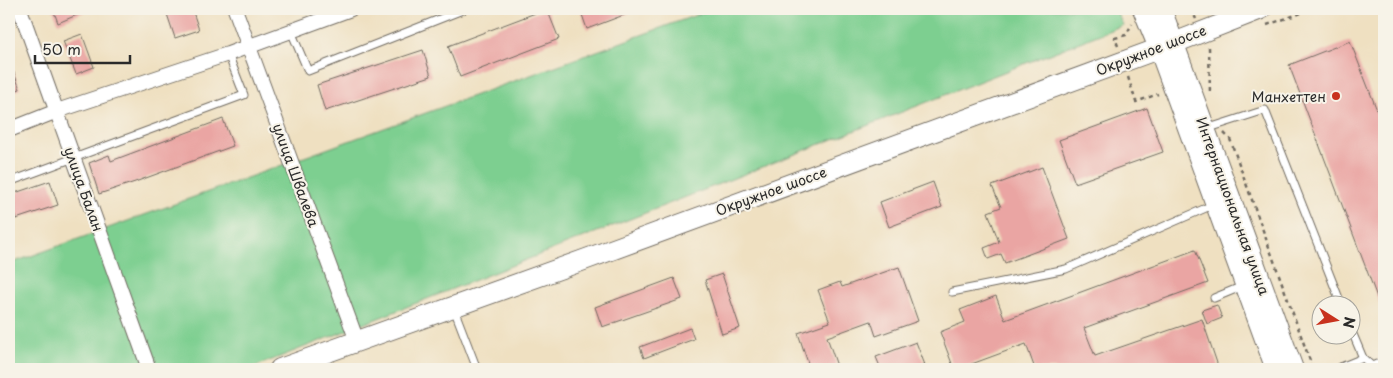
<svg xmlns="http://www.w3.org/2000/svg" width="1393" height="378" font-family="'Playpen Sans',sans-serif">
<rect width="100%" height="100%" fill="#f7f3e8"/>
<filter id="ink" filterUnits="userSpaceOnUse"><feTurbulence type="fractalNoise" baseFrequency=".02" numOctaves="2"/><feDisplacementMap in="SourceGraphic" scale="10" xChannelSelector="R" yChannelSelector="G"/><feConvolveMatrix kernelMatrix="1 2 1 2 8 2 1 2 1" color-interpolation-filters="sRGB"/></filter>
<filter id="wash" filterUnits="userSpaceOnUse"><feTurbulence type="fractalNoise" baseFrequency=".0096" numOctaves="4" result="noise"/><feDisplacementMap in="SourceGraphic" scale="20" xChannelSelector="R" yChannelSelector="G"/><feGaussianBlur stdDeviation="1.12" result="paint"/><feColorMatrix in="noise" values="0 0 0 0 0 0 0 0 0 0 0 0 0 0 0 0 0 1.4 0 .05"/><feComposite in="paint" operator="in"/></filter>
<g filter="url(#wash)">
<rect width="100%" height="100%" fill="#efe0c1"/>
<polygon fill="#7dcf90" stroke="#547d5e" points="713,9 1115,9 1123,25 249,369 9,369 9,264"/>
<g id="blocks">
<g fill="#eaa5a3">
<polygon points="53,9 91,9 58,23"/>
<polygon points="172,9 192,9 199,30 175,38 166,11"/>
<polygon points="546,9 547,9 559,39 460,77 448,46"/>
<polygon points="580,9 636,9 637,10 587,29"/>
<polygon points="82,34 94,67 76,74 63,41"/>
<polygon points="1350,41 1384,128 1384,312 1383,313 1289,65"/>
<polygon points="423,50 431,76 325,111 317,85"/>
<polygon points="9,62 10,62 20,89 9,93"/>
<polygon points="1147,108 1163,152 1075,183 1059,140"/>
<polygon points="223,119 233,146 135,182 99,194 89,163 109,155 111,161"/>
<polygon points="1042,167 1069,239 1005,263 1001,254 988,259 984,248 999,242 988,212 1001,207 992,186"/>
<polygon points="50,181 58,205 16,219 9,195"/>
<polygon points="933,182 942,207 889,227 880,202"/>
<polygon points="1195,250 1208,283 1084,328 1095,356 1202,319 1219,369 1035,369 1026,344 958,369 954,369 940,332 965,322 960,310 996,296 1005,320"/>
<polygon points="899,267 918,321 876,336 871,321 827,337 838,369 810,369 798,333 830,322 818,290 840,282 842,287"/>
<polygon points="722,274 740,328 722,334 705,280"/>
<polygon points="674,278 682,299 602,327 595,307"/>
<polygon points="1217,305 1222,318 1207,324 1202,310"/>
<polygon points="690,328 694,339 644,358 640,347"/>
<polygon points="916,342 925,365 914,369 881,369 876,357"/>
</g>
</g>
</g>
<g filter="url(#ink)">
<use href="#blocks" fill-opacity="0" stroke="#706a60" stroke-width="1"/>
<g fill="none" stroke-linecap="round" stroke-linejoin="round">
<g stroke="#706a60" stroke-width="9">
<g id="lane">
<polyline points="291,31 308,71 465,9"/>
<polyline points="1206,129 1265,110 1342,306"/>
<polyline points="9,182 244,95 228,54"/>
<polyline points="952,292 1066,269 1215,204"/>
<polyline points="1214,298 1243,286"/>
<polyline points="454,309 477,369"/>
<polyline points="1350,327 1363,358 1372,366 1384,361"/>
<polyline points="1336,369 1363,358"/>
</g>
</g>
<g stroke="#706a60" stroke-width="16">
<g id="street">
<polyline points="20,9 149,369"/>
<polyline points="235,9 357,341"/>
<polyline points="9,130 57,111 228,54 351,9"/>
</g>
</g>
<g stroke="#706a60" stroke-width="22">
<g id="secondary">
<polyline points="1143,9 1159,48 1276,369"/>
<polyline points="1161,9 1293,369"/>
<polyline points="280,369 581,261 1174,43 1261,9"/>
</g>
</g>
<g stroke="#706a60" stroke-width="2.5" stroke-dasharray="4 4" stroke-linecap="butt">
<polyline points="1191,9 1196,19"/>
<polyline points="1267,25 1313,9"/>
<polyline points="1118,46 1115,38 1126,35 1132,24"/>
<polyline points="1209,47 1210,94"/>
<polyline points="1128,77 1136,102 1158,94"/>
<polyline points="1224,133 1230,139 1313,369"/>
</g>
<use href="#lane" stroke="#fff" stroke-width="7"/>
<use href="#street" stroke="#fff" stroke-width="14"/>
<use href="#secondary" stroke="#fff" stroke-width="20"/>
</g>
</g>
<circle fill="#c8321e" stroke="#f7f3e8" stroke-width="2" cx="1336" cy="96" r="5"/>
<g text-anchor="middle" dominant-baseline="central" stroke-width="4" stroke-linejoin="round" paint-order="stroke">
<g font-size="14" fill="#2b2b2b" stroke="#f7f3e8">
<text transform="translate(1151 50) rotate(-21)">Окружное шоссе</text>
<text transform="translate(296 175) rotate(70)">улица Швалева</text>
<text transform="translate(84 189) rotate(70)">улица Балан</text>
<text transform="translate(771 191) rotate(-20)">Окружное шоссе</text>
<text transform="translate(1233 206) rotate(70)">Интернациональная улица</text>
</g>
<g font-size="14" fill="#2b2b2b" stroke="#f7f3e8" text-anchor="end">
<text x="1326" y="96">Манхеттен</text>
</g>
</g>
<rect width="1393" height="378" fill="none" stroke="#f7f3e8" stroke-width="30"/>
<g transform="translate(1336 320) rotate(101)"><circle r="24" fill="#f7f3e8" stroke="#a5a39c"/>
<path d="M0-4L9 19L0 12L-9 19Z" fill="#c8321e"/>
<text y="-8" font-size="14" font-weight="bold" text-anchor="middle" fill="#2b2b2b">N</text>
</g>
<path d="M35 55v8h95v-8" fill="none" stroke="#2b2b2b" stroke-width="2.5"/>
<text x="42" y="55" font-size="15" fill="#2b2b2b" stroke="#f7f3e8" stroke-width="4" paint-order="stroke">50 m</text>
</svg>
